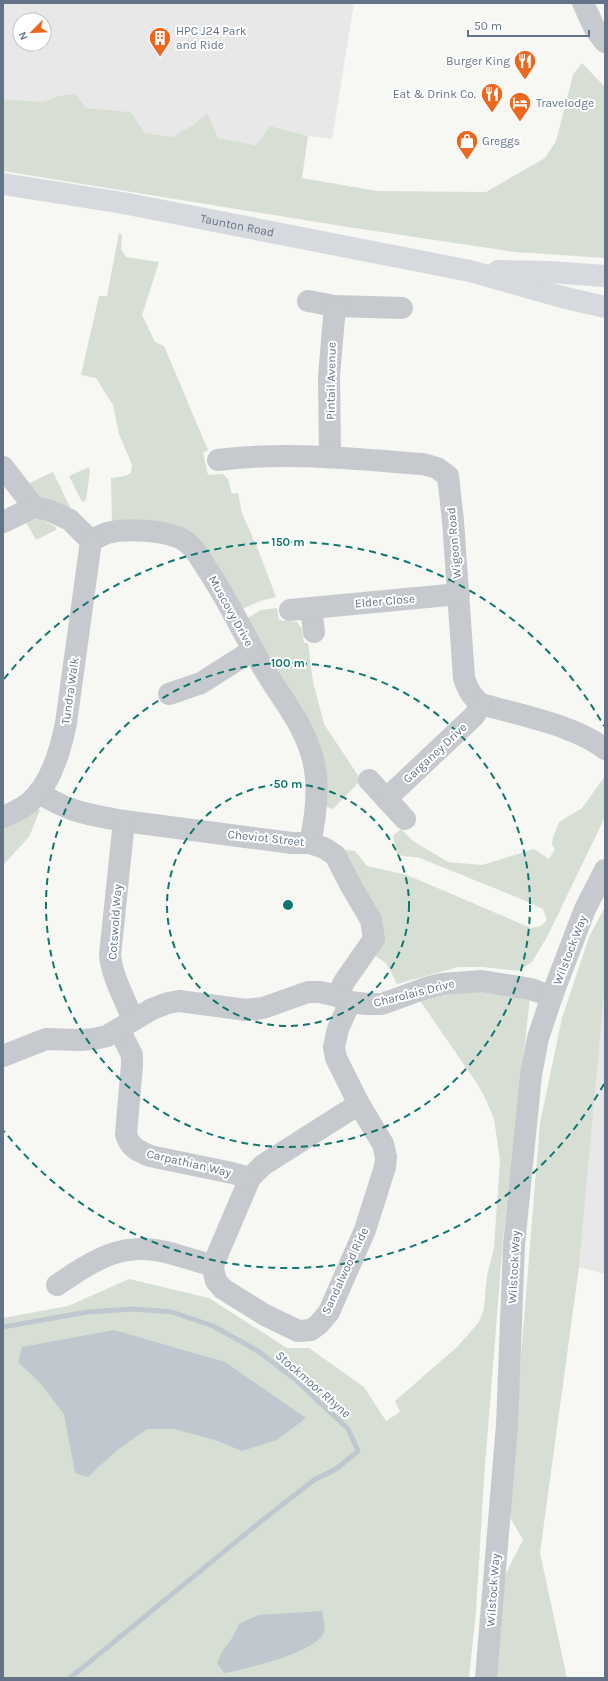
<svg xmlns="http://www.w3.org/2000/svg" width="608" height="1681" font-family="Karla,sans-serif">
<rect width="100%" height="100%" fill="#f7f7f4"/>
<g fill="#e7e8e7" fill-rule="evenodd">
<path d="M 3,3 L 354,3 L 332,139 L 308,136 L 270,126 L 256,145 L 218,138 L 207,114 L 193,125 L 172,137 L 145,133 L 131,112 L 86,108 L 58,96 L 43,102 L 3,99 ZM 20,20 L 44,20 L 44,44 L 20,44 Z"/>
<polygon points="605,984 605,1274 579,1267"/>
</g>
<g fill="#d7dfd5">
<polygon points="582,63 605,87 605,258 515,252 341,226 3,171 3,99 43,102 58,96 75,94 86,108 131,112 145,133 172,137 193,125 207,113 218,138 256,145 270,126 308,136 302,178 377,191 486,192 545,158 556,141 573,75"/>
<polygon points="119,233 122,235 121,249 126,257 159,262 142,315 155,342 164,346 208,450 203,453 208,475 223,474 228,479 232,494 238,493 242,513 259,552 276,597 260,601 238,611 195,546 112,527 111,478 125,476 131,473 132,465 119,434 113,405 96,378 81,375 99,296 107,296"/>
<polygon points="89,467 90,471 86,500 82,502 69,476"/>
<polygon points="53,472 75,517 71,517 23,486"/>
<polygon points="39,518 56,527 56,530 36,540 26,522"/>
<polygon points="277,608 279,620 297,622 302,629 304,643 308,643 313,682 324,724 361,780 333,809 322,805 322,788 242,621 261,610"/>
<polygon points="605,776 605,817 547,937 532,962 518,971 483,967 458,967 397,984 386,963 374,955 335,849 355,851 367,866 407,875 531,928 541,926 547,920 543,909 521,899 420,858 397,855 393,836 401,829 413,841 448,862 482,865 534,849 549,859 555,849 552,845 553,837 559,822 582,808"/>
<polygon points="30,810 40,810 29,837 3,865 3,826"/>
<polygon points="605,907 605,984 579,1267 540,1553 567,1678 494,1678 502,1581 523,1540 508,1514 540,1123 562,1018 589,937"/>
<polygon points="531,989 503,1239 484,1479 476,1611 469,1678 3,1678 3,1318 68,1306 129,1279 209,1298 287,1348 309,1348 364,1387 386,1421 400,1412 395,1401 458,1346 479,1322 484,1308 487,1276 494,1247 500,1160 494,1119 486,1100 478,1085 414,992"/>
</g>
<g fill="#bec8ce">
<polygon points="114,1330 225,1362 306,1418 277,1440 242,1451 215,1440 174,1429 147,1429 116,1451 88,1477 75,1473 64,1414 39,1382 18,1362 22,1347"/>
<path d="M 322,1611 C 323,1617 326,1627 324,1632 C 316,1653 245,1669 224,1673 L 217,1663 L 223,1650 L 232,1638 L 239,1624 L 258,1615 Z"/>
</g>
<g fill="none" stroke-linecap="round" stroke-linejoin="round">
<polyline stroke="#bec8ce" stroke-width="5" points="3,1327 87,1312 134,1309 172,1312 213,1326 258,1351 296,1380 348,1429 358,1451 336,1469 314,1480 260,1522 70,1678"/>
<g stroke="#c6c9cd" stroke-width="22">
<polyline points="583,3 595,29 605,42"/>
<polyline points="308,301 335,306 402,308"/>
<polyline points="330,457 329,376 335,306"/>
<path d="M 218,460 C 286,451 355,459 423,464 L 437,468 L 448,476 L 453,521 L 464,678 C 468,690 472,697 481,704 C 519,715 574,725 605,749"/>
<polyline points="3,467 34,507 48,510 70,520 91,541"/>
<polyline points="3,522 34,507"/>
<path d="M 91,541 C 96,538 102,535 107,533 C 127,528 164,530 182,539 C 194,546 200,558 207,569 C 229,601 244,636 264,669 C 281,698 303,723 312,756 C 320,783 316,816 310,843"/>
<polyline points="311,609 314,632"/>
<polyline points="290,610 459,594"/>
<polyline points="169,694 201,683 253,650"/>
<polyline points="369,780 405,819"/>
<path d="M 39,792 C 66,812 92,815 124,821 L 292,843 L 310,843 L 324,848 L 335,855 L 351,886 L 371,920 L 374,939 L 344,982 L 337,996"/>
<polyline points="386,799 474,716 481,704"/>
<path d="M 3,817 C 12,813 22,809 30,802 C 51,784 61,748 66,723 L 91,541"/>
<path d="M 124,821 L 110,955 C 112,977 125,999 133,1020"/>
<polyline points="350,1002 338,1029 334,1047 336,1058 359,1104 383,1144 386,1157 385,1167 365,1230 329,1312 319,1324 311,1330 298,1331 265,1315 223,1289 216,1281 214,1273 213,1265 250,1178 263,1165 359,1104"/>
<path d="M 119,1029 L 132,1055 L 132,1065 L 126,1134 C 129,1147 138,1151 150,1156 L 232,1173 L 250,1178"/>
<polyline points="3,1056 46,1039 80,1040 94,1039 107,1036 152,1009 168,1003 179,1001 246,1010 263,1008 308,992 320,992 337,996 350,1002 367,1004 382,1004 426,988 442,984 482,981 531,989 552,997"/>
<path d="M 57,1285 C 93,1261 121,1241 166,1252 C 182,1256 197,1262 213,1265"/>
<polyline points="486,1678 507,1425 514,1245 531,1075 538,1038 553,993 585,909 605,870"/>
</g>
<g stroke="#d6dadf" stroke-width="22">
<path id="s1" d="M 3,184 L 123,203 L 470,271 L 562,297 L 605,307"/>
<polyline points="498,271 550,272 605,276"/>
</g>
</g>
<g fill="none" stroke="#0f766e" stroke-width="2" stroke-dasharray="7 5">
<circle cx="288" cy="905" r="121"/>
<circle cx="288" cy="905" r="242"/>
<path d="M604 1084A363 363 0 0 1 4 1131M4 679A363 363 0 0 1 604 726"/>
</g>
<defs>
<g id="building-pin" transform="scale(1.15)"><path d="M0 17L-7.5 6A9.5 9.5 0 1 1 7.5 6Z" fill="#ed681e" stroke="#fff"/><path d="M-4-6H4V6H1V3H-1V6H-4ZM-2.5-4.3h1.7v1.8h-1.7ZM.8-4.3h1.7v1.8H.8ZM-2.5-1h1.7V.8h-1.7ZM.8-1h1.7V.8H.8Z" fill="#fff"/></g>
<g id="restaurant-pin" transform="scale(1.15)"><path d="M0 17L-7.5 6A9.5 9.5 0 1 1 7.5 6Z" fill="#ed681e" stroke="#fff"/><path d="M-5-6h1v4h1v-4h1v4h1v-4h1v5L-1.5 .5V6h-2V.5L-5-1ZM5-6V6H3V1.5H1.5Q1.5-4 5-6Z" fill="#fff"/></g>
<g id="hotel-pin" transform="scale(1.15)"><path d="M0 17L-7.5 6A9.5 9.5 0 1 1 7.5 6Z" fill="#ed681e" stroke="#fff"/><path d="M-6-4.5h1.5V1H6V5H4.5V3h-9V5H-6ZM-4 0a1.8 1.8 0 1 1 3.6 0ZM.5 0V-2.5h3Q6-2.5 6 0Z" fill="#fff"/></g>
<g id="shop-pin" transform="scale(1.15)"><path d="M0 17L-7.5 6A9.5 9.5 0 1 1 7.5 6Z" fill="#ed681e" stroke="#fff"/><path d="M-5-2.5h2.3a2.7 3.5 0 0 1 5.4 0H5L5.5 6h-11ZM-1.5-2.5h3a1.5 2.3 0 0 0-3 0Z" fill="#fff"/></g>
</defs>
<g fill-rule="evenodd">
<use href="#building-pin" x="160" y="38"/>
<use href="#restaurant-pin" x="525" y="61"/>
<use href="#restaurant-pin" x="492" y="94"/>
<use href="#hotel-pin" x="520" y="103"/>
<use href="#shop-pin" x="467" y="141"/>
</g>
<g text-anchor="middle" dominant-baseline="central" stroke-width="4" stroke-linejoin="round" paint-order="stroke">
<g font-size="12" fill="#647387" stroke="#fff" text-anchor="start">
<text x="176" y="31">HPC J24 Park<tspan x="176" dy="14">and Ride</tspan></text>
<text x="510" y="61" text-anchor="end">Burger King</text>
<text x="476" y="94" text-anchor="end">Eat &amp; Drink Co.</text>
<text x="536" y="103">Travelodge</text>
<text x="482" y="141">Greggs</text>
</g>
<g font-size="12" fill="#647387" stroke="#fff">
<text stroke="none"><textPath href="#s1" startOffset="238">Taunton Road</textPath></text>
<text transform="translate(331 381) rotate(-89)">Pintail Avenue</text>
<text transform="translate(454 543) rotate(-95)">Wigeon Road</text>
<text transform="translate(385 601) rotate(-5)">Elder Close</text>
<text transform="translate(231 611) rotate(61)">Muscovy Drive</text>
<text transform="translate(70 691) rotate(-82)">Tundra Walk</text>
<text transform="translate(435 753) rotate(-43)">Garganey Drive</text>
<text transform="translate(266 838) rotate(6)">Cheviot Street</text>
<text transform="translate(115 922) rotate(-86)">Cotswold Way</text>
<text transform="translate(570 950) rotate(-69)">Wilstock Way</text>
<text transform="translate(414 993) rotate(-14)">Charolais Drive</text>
<text transform="translate(189 1163) rotate(13)">Carpathian Way</text>
<text transform="translate(514 1267) rotate(-87)">Wilstock Way</text>
<text transform="translate(345 1271) rotate(-65)">Sandalwood Ride</text>
<text transform="translate(493 1590) rotate(-86)">Wilstock Way</text>
</g>
<g font-size="13" font-style="italic" fill="#607583" stroke="#fff">
<text transform="translate(313 1384) rotate(41)">Stockmoor Rhyne</text>
</g>
</g>
<circle cx="288" cy="905" r="6" fill="#0f766e" stroke="#fff" stroke-width="2"/>
<g font-size="12" text-anchor="middle" font-weight="bold" fill="#0f766e" stroke="#fff" stroke-width="4" stroke-linejoin="round" paint-order="stroke">
<text x="288" y="546">150 m</text>
<text x="288" y="667">100 m</text>
<text x="288" y="788">50 m</text>
</g>
<rect width="608" height="1681" fill="none" stroke="#647387" stroke-width="8"/>
<g transform="translate(32 32) rotate(246)"><circle r="19" fill="#ffffff" stroke="#c1c7cf"/>
<path d="M0-3L7 15L0 10L-7 15Z" fill="#ed681e"/>
<text y="-6" font-size="11" font-weight="bold" text-anchor="middle" fill="#647387">N</text>
</g>
<path d="M468 30v6h121v-6" fill="none" stroke="#647387" stroke-width="2"/>
<text x="474" y="30" font-size="12" fill="#647387" stroke="#ffffff" stroke-width="3" paint-order="stroke">50 m</text>
</svg>
